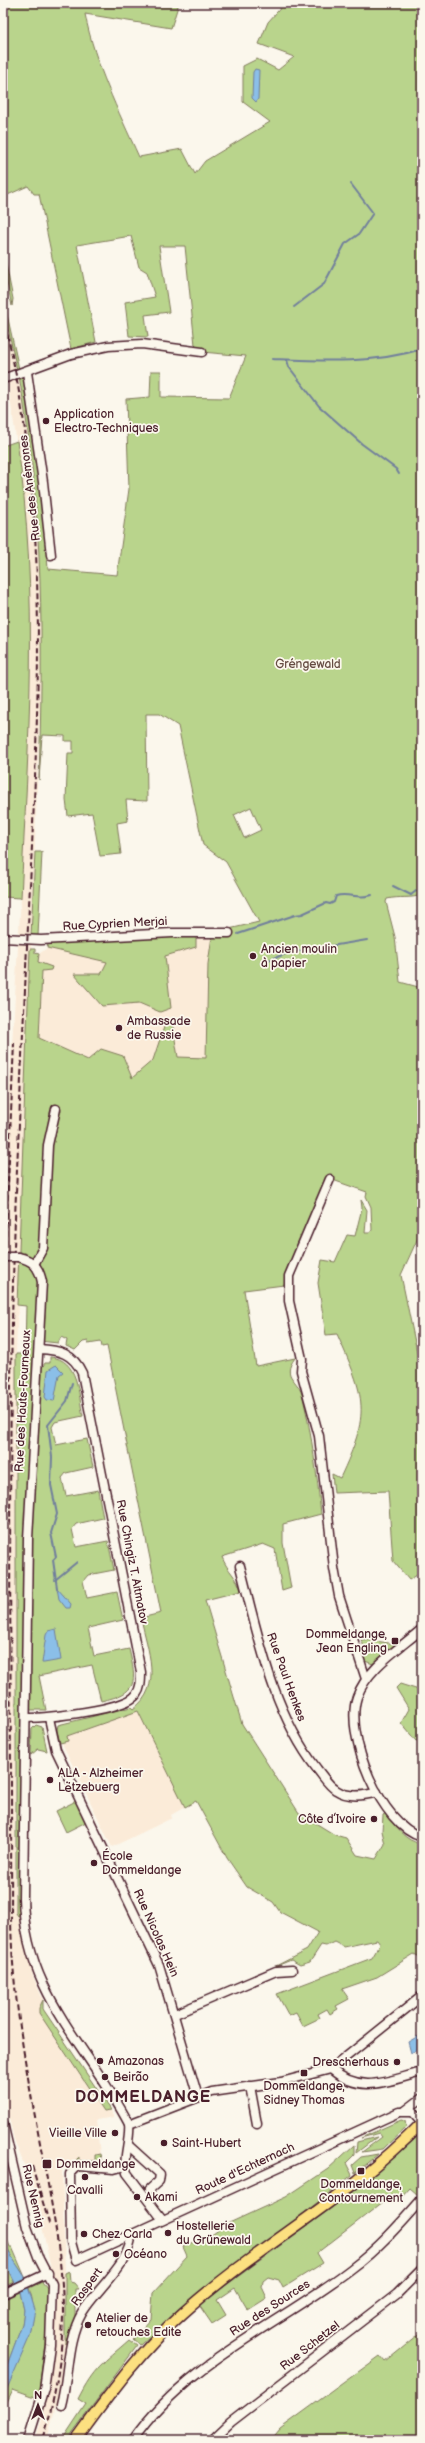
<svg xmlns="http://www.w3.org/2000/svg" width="425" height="2443" font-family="'Balsamiq Sans',sans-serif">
<rect width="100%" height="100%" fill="#fbf7ec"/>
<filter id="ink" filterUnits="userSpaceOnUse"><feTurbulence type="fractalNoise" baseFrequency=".025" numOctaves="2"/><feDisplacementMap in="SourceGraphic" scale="8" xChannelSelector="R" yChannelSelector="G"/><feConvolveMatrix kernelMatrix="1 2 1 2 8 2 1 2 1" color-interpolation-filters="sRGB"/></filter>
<g filter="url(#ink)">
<g fill="#fbebd8">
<polygon points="3,305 11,335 30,435 36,493 43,630 16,1354 15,1901 33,1976 43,2000 39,2008 39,2013 104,2111 111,2110 114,2117 96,2120 100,2154 95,2155 95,2161 76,2160 62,2167 67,2344 63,2377 47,2440 35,2440 42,2420 39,2418 49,2374 54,2284 34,2187 31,2187 25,2176 28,2175 14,2139 3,2093 3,1192 21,898 28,715 29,637 29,579 21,471 3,351"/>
<polygon points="172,936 218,936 215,1115 29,1059 39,954 47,948 48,944"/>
<polygon points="138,1711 185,1807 171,1815 172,1818 112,1847 62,1743 68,1741 66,1736"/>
</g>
<g fill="#b9d48c" stroke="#827a5c" fill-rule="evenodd">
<path d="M 3,3 L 179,3 L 171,28 L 85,14 C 95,65 118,110 139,157 L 182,149 L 195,174 L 205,161 L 270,122 L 243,102 L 243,66 L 257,59 L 278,70 L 294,57 L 259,44 L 268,22 L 285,3 L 422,3 L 422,895 C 410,899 400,896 387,899 L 386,902 L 395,937 L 400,982 L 422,988 L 422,1229 L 401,1275 L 422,1376 L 422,1572 L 409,1580 L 393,1561 L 388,1491 L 334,1493 L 332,1474 L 340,1478 C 371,1412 366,1399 337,1334 L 326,1335 L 318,1283 L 322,1260 L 335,1262 L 347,1235 L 355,1236 L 362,1208 L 361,1200 L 367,1210 L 365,1233 L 370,1233 L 372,1230 L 371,1207 L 366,1196 L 367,1192 L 327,1178 L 286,1274 L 284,1285 L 244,1290 L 256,1366 L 295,1358 C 280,1378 299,1378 303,1398 C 312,1436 317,1475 321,1514 L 283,1524 L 283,1543 L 291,1588 L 282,1591 L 275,1549 L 263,1544 L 222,1557 C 227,1571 238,1577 241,1591 L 205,1600 L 242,1724 L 299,1813 L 335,1835 L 346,1838 L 357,1855 L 376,1859 L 385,1844 L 382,1831 L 383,1815 L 386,1813 C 396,1827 404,1841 422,1844 L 422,1958 L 414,1954 L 377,1977 L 342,1989 L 349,1999 L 336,2006 L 338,2009 L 330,2014 L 327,2009 L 318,2014 L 320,2018 L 303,2026 L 296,2013 L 289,2016 L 277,1994 L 372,1958 L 380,1944 L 377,1940 L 344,1947 L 334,1942 L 326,1946 L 321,1945 L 310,1962 L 300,1965 L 291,1960 L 274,1967 L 307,1950 L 318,1932 L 280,1912 L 273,1902 L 247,1887 L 227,1858 L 196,1801 L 185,1807 L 138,1711 L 67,1736 L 68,1741 L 60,1743 L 57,1730 L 58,1725 L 131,1707 L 133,1709 C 164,1687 147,1649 141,1618 L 161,1613 L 107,1346 L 102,1347 L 101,1342 L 88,1344 L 88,1341 L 83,1342 L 75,1350 L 66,1346 L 67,1340 L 61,1337 L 58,1343 L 39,1341 L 38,1374 L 45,1363 L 50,1363 L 50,1357 C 79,1359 78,1394 83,1416 L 55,1422 L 52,1427 L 56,1445 L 87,1439 L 93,1467 L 66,1473 L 62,1478 L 66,1496 L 98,1490 L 103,1518 L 76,1524 L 72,1529 L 76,1547 L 108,1541 L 114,1570 L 88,1575 L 83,1581 L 87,1598 L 117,1592 L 123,1620 L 88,1628 L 94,1656 L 129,1649 C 137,1683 138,1693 101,1701 L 92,1665 L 39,1676 L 46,1710 L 26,1710 L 23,1915 L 18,1916 L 16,1913 L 16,1354 L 25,1354 L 26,1306 L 17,1305 L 30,949 L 35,949 L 35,953 L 39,954 L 38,962 L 52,967 L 51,970 L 42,971 L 39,1038 L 88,1060 L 101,1049 L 123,1056 L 132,1078 L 153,1060 L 165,1024 L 172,1022 L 178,1057 L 206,1058 L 208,964 L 212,936 L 229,933 L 229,929 L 259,922 L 226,862 L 203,845 L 178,726 L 159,714 L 146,714 L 147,801 L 126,800 L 128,821 L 117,823 L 121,854 L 100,856 L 92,813 L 68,816 L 66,800 L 68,753 L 73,753 L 73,741 L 65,741 L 65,736 L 42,735 L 39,780 C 43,644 44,510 19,376 L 25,379 L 42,494 L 48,569 L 117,575 L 129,489 L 126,399 L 150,397 L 151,371 L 161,371 L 161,397 L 229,398 L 246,356 L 202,352 L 195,345 L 185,246 L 159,246 L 169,312 L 145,315 L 148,337 L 129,336 L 125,302 L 155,297 L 147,272 L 139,267 L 131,236 L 77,245 L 96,342 L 71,349 L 39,194 L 34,194 L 28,186 L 3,197 ZM 251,807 L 261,830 L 244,838 L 234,815 Z"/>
<polygon points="3,249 13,299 12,306 3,264"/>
<polygon points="3,296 19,369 17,370 3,305"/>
<path d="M 17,441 C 40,592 28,747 21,898 L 3,897 L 3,446 Z"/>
<polygon points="35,852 42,852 38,936 31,936"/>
<polygon points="172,936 196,936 196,947 165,956 171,1008 160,1012 139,1003 102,1006 74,974 101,974 107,962 47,948 48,944"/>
<polygon points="361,1639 396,1644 373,1664 365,1661 362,1653 366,1652"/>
<polygon points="400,1684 422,1691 422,1739 416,1741 401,1723 409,1709 396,1688"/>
<polygon points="36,1725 42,1727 47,1751 38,1749 31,1755 32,1729"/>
<polygon points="76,1801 86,1822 66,1832 56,1811"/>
<polygon points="43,2000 43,2009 111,2110 104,2111 39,2013 39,2008"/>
<polygon points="401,2120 405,2121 406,2127 383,2149 362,2152 382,2137 379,2133 361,2138"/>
<polygon points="422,2133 422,2190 418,2195 410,2188 399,2200 392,2195 317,2253 323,2263 283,2288 279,2280 268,2277 263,2281 262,2287 267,2298 248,2310 235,2288 217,2300 226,2315 212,2324 199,2305 356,2190"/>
<polygon points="377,2137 356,2153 357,2142"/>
<polygon points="354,2145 354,2155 346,2163 352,2175 260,2248 205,2287 140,2345 133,2339 151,2319 153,2293 187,2256 183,2247 213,2234 227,2224 286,2197 328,2169"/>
<polygon points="100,2154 102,2164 76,2160 79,2157 79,2161 95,2161 95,2155"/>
<polygon points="378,2154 355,2173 352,2165 361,2157"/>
<path d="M 3,2229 L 10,2247 L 12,2247 L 25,2277 C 15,2262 3,2248 3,2229 Z"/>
<polygon points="3,2260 14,2282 3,2287"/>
<polygon points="69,2271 70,2282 74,2283 79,2289 75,2289 75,2318 65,2344 65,2273"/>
<path d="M 42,2282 L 49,2290 L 45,2344 L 38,2398 L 13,2389 L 3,2411 C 3,2365 47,2339 29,2288 Z"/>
<polygon points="20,2292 24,2310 22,2325 3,2376 3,2317 6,2315 3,2300"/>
<polygon points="422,2332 422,2440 271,2440 280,2429 380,2356 385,2362"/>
<path d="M 129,2340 L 137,2346 L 67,2440 L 62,2440 L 86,2404 L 78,2399 C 94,2367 103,2363 129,2340 Z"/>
</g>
<g fill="#8bbfe8" stroke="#717f9c">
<polygon points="255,69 259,70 258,99 256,102 252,98 253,72"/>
<polygon points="56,1365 63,1372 59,1375 54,1401 47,1400 45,1397 48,1370"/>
<polygon points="57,1588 71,1604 70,1608 66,1608 59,1599"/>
<polygon points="56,1629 61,1660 44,1663 42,1663 46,1635 48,1631"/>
<polygon points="422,2034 422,2047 411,2053 408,2042"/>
<polygon points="3,2239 8,2251 25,2277 35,2310 30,2336 3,2398 3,2376 22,2325 24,2310 20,2292 3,2260"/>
</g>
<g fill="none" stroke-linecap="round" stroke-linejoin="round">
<g stroke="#717f9c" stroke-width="2">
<polyline points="294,307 324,284 345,244 359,234 373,213 351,184"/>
<path d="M 272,359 C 322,361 373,364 422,349"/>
<polyline points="287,360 289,367 319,406 362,444 396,469 399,474"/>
<polyline points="393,886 411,895 416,891 422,891"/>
<path d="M 238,934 L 295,915 L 302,914 L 326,903 L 330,904 L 334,902 L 336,896 C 348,892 358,900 372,895"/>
<polyline points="261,963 288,953 367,940"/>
<polyline points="55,1580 77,1562"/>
<polyline points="57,1588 53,1560 56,1557 51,1533 57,1514 51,1485 52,1457 48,1425 67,1401 72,1383"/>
</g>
<g stroke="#4a1f2b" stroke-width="11">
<g id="minor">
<polyline points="27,372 43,482 51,555"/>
<polyline points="3,379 71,354 108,346 142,344 202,352"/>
<polyline points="3,938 41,940 172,933 229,933"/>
<polyline points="330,1179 289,1276 289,1301 302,1359 301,1371 319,1436 334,1568 339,1596 366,1679"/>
<path d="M 18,1257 C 33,1260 39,1267 42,1282 L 28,1539 L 23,1898 C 25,1994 88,2045 129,2124 C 131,2140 122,2158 127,2173 L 163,2220"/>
<polyline points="34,1264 43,1248 48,1145 56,1109"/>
<path d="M 240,1566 C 258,1635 272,1711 317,1769 C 323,1776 328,1785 336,1790 C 348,1798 364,1796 377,1792"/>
<path d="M 422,1629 C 400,1648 367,1668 357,1697 C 344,1735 381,1826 422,1837"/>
<path d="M 26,1718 C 45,1718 125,1710 136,1695 C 141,1688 141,1681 141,1672 L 82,1373 C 73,1353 59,1350 39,1349"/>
<polyline points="49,1718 56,1750 159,1965 198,2097"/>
<polyline points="175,2014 276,1971 292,1970"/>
<path d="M 331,2069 C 361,2095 387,2081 422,2072"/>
<polyline points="250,2086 257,2124"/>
<polyline points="405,2111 422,2098"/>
<polyline points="3,2123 27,2227 39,2259 52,2284 50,2345 44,2389 28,2440"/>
<polyline points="129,2124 212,2092 281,2082 331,2069 422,1996"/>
<polyline points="128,2145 160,2174 159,2181 150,2189"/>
<polyline points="125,2166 114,2169 78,2166 70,2174 71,2242 76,2260 399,2112 413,2112 422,2122"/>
<polyline points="3,2294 48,2273"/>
<path d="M 61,2405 C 69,2375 66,2341 82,2313 C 96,2289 132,2262 131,2234"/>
<path d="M 133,2440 C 187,2362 278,2325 351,2269 C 378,2249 400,2224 422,2199"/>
<polyline points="212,2440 231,2422 397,2294 422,2269"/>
</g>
</g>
<g stroke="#4a1f2b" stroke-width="13">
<path id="major" d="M 76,2440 C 109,2395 141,2350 183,2313 C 259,2245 351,2197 422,2123"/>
</g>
<use href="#minor" stroke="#fbf7ec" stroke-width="8"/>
<use href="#major" stroke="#fce080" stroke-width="10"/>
<g stroke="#4a1f2b" stroke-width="2" stroke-dasharray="6 3" stroke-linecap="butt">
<path d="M 3,317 C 47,489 40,671 32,846 C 26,962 21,1077 16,1193 C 6,1434 12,1676 11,1918 C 12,1995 26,2069 40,2143 C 51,2200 63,2257 63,2315 C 62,2357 55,2399 43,2440"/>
<polyline points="3,1299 14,1043"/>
<polyline points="32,2166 50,2226"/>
</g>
<g stroke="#4a1f2b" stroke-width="11" stroke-linecap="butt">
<polyline id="minor-bridge" points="3,1257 18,1257"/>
</g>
<use href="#minor-bridge" stroke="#fbf7ec" stroke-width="8"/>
</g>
</g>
<g fill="#4a1f2b" stroke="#fbf7ec" stroke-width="1.5">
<circle cx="46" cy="421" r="4"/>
<circle cx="253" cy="956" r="4"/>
<circle cx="119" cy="1028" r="4"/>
<rect x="391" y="1637" width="8" height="8" rx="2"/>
<circle cx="50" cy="1780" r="4"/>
<circle cx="374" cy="1819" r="4"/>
<circle cx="94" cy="1863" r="4"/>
<circle cx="100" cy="2061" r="4"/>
<circle cx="397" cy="2062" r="4"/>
<rect x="300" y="2069" width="8" height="8" rx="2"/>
<circle cx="105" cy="2077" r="4"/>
<circle cx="115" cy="2133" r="4"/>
<circle cx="164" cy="2143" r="4"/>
<rect x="42" y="2159" width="10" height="10" rx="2"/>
<rect x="357" y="2167" width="8" height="8" rx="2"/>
<circle cx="85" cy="2177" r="4"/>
<circle cx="137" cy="2197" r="4"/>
<circle cx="168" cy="2233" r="4"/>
<circle cx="84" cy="2234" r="4"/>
<circle cx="116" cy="2254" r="4"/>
<circle cx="88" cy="2325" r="4"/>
</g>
<g text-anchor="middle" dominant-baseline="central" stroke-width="3.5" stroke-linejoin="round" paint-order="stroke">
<g font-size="12" fill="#4a1f2b" stroke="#fbf7ec" text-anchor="start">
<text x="54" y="414">Application<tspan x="54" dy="14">Electro-Techniques</tspan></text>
<text x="261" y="949">Ancien moulin<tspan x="261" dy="14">à papier</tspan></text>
<text x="127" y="1021">Ambassade<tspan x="127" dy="14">de Russie</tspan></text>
<text x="387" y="1634" text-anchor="end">Dommeldange,<tspan x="387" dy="14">Jean Engling</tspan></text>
<text x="58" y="1773">ALA - Alzheimer<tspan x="58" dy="14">Lëtzebuerg</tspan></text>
<text x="366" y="1819" text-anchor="end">Côte d’Ivoire</text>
<text x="102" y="1856">École<tspan x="102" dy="14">Dommeldange</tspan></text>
<text x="108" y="2061">Amazonas</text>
<text x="389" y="2062" text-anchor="end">Drescherhaus</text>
<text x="113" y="2077">Beirão</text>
<text x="304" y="2086" text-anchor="middle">Dommeldange,<tspan x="304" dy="14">Sidney Thomas</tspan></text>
<text x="107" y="2133" text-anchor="end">Vieille Ville</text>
<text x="172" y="2143">Saint-Hubert</text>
<text x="56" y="2164">Dommeldange</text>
<text x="361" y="2184" text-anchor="middle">Dommeldange,<tspan x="361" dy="14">Contournement</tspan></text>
<text x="85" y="2190" text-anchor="middle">Cavalli</text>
<text x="145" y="2197">Akami</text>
<text x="176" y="2226">Hostellerie<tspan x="176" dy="14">du Grünewald</tspan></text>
<text x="92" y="2234">Chez Carla</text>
<text x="124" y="2254">Océano</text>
<text x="96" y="2318">Atelier de<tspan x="96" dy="14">retouches Edite</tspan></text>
</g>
<g font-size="12" fill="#4a1f2b" stroke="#fbf7ec">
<text transform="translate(30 488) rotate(-97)">Rue des Anémones</text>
<text transform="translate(115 924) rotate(-3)">Rue Cyprien Merjai</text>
<text transform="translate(23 1401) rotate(-87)">Rue des Hauts-Fourneaux</text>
<text transform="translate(132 1562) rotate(79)">Rue Chingiz T. Aitmatov</text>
<text transform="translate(286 1677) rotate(70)">Rue Paul Henkes</text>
<text transform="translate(156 1933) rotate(66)">Rue Nicolas Hein</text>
<text transform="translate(245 2169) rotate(-25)">Route d'Echternach</text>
<text transform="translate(33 2196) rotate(77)">Rue Nennig</text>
<text transform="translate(87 2287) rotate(-54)">Raspert</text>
<text transform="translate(270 2308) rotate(-33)">Rue des Sources</text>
<text transform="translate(310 2346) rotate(-38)">Rue Schetzel</text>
</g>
<g font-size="12" fill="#664c43" stroke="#fbf7ec">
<text x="308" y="664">Gréngewald</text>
</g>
<g font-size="16" font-weight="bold" letter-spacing="1" fill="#4a1f2b" stroke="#fbf7ec">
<text x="143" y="2097">DOMMELDANGE</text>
</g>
</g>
<rect width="425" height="2443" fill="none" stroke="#fbf7ec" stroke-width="16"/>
<rect x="8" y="8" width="409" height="2427" fill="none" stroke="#4a1f2b" stroke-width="1.5" filter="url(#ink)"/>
<g transform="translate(38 2405)" stroke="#fbf7ec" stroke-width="3" paint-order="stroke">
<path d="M0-3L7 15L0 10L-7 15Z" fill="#4a1f2b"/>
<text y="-6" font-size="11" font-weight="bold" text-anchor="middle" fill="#4a1f2b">N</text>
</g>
</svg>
